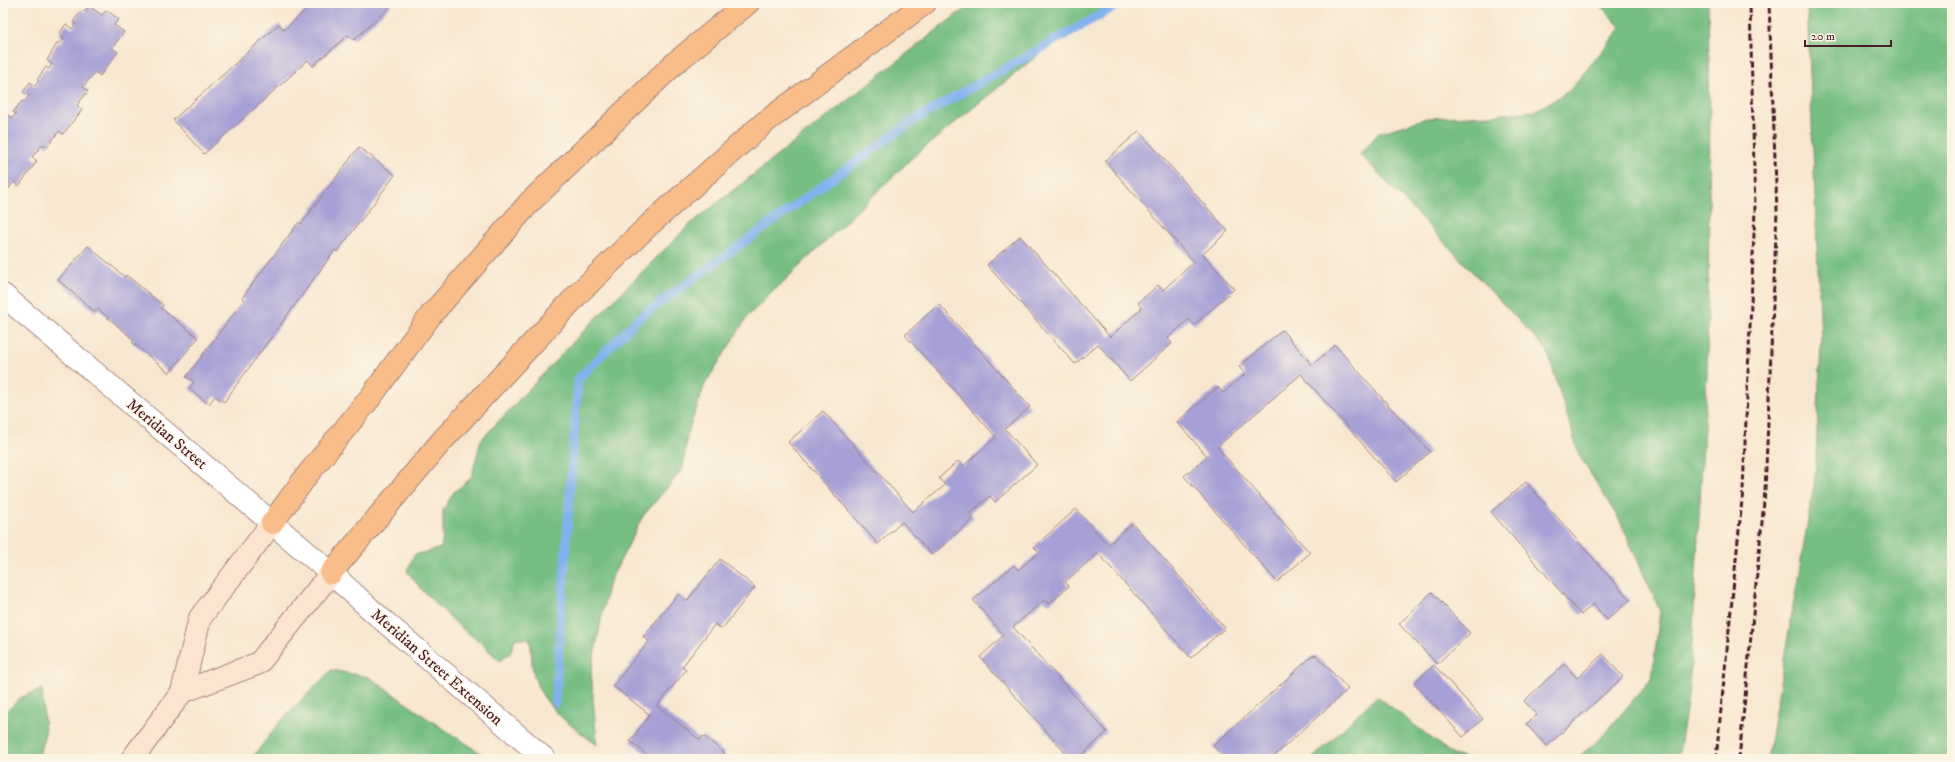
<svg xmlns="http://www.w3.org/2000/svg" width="1955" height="762" font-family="'IM FELL DW Pica',serif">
<rect width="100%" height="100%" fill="#fcf5e5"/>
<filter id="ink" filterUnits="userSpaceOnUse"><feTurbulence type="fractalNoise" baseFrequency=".025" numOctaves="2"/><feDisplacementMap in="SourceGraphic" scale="8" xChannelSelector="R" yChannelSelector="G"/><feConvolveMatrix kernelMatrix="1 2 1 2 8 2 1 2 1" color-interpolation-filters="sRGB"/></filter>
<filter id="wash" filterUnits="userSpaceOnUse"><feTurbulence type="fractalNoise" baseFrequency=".012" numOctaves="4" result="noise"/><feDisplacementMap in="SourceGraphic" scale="16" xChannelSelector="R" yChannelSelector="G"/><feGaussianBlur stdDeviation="0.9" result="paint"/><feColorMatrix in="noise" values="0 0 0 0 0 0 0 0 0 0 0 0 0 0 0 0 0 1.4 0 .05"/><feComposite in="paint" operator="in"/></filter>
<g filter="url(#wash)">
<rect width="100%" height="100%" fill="#f8e7d0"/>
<g fill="#77be83" stroke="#606e57">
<path d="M 974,3 L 1119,3 L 1044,50 L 913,157 L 748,316 L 705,384 L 687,435 L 683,469 L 643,516 L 608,585 L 591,672 L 597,745 C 573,727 545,709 535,679 C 531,668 532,652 530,640 L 515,638 L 511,652 L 500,661 L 479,641 L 459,626 L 422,590 L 407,571 L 414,555 L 441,548 L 443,536 L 443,510 L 454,492 L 471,478 L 481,440 L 591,323 L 688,226 L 956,15 Z"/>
<polygon points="1598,3 1708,3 1710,119 1707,374 1691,662 1688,698 1678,759 1576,759 1600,739 1652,678 1660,611 1620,521 1579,455 1547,350 1360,154 1379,133 1427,118 1491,115 1535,111 1569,91 1621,28"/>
<polygon points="1807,3 1952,3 1952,759 1767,759 1815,479 1821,341"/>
<polygon points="331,670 369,677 430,720 490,759 251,759 280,722"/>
<polygon points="42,689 45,733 38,759 3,759 3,715 20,698"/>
<polygon points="1377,696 1453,755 1470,759 1312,759"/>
</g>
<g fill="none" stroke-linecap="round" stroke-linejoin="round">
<polyline stroke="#81b2ed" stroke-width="9" points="555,703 578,379 640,317 914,120 1121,3"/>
</g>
<g id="blocks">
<g fill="#a7a0d6">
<polygon points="314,3 388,3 391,6 354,40 348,35 313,66 308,60 204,154 173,120 279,24 284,30"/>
<polygon points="89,6 102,15 106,10 119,19 114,25 124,32 112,48 118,52 100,76 95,72 83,87 88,91 77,105 82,110 63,134 59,131 47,147 43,144 32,157 37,161 19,186 14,182 3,196 3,121 8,115 12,118 16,114 13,112 22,101 24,102 29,96 23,92 30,82 35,86 39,81 37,80 46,67 49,69 52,64 47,60 58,42 60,44 64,38 59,34 66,24 72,29 76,24 73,22 82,10 84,12"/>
<polygon points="1139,131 1228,231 1203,254 1234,289 1194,325 1189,319 1168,338 1172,343 1130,381 1098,344 1075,364 987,265 1020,236 1110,337 1142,308 1138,303 1158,285 1163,290 1194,262 1105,161"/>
<polygon points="359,147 395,175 337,252 335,250 224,402 215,396 209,404 189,389 194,382 186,377 244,300 242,298 299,222 301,224"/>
<polygon points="88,246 125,277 126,275 163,305 161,308 198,338 169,373 132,342 134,340 98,309 95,312 58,280"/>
<polygon points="939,304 1030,407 1005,429 1037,465 995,502 990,496 970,513 974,518 932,555 902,522 878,544 788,442 823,411 913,512 945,485 939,478 958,461 963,466 996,437 905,335"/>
<polygon points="1282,330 1312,365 1335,345 1430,452 1396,482 1301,374 1217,447 1310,553 1277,582 1184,476 1207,456 1177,422 1218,387 1223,393 1245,374 1239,367"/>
<polygon points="1526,482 1630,600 1607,620 1593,604 1581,615 1491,512"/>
<polygon points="1076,509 1108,545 1132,523 1225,628 1191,658 1098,553 1065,582 1069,586 1049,604 1044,600 1013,627 1107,732 1078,759 1071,759 980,657 1004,635 973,600 1014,565 1018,570 1039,552 1034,547"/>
<polygon points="720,559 755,587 722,629 715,624 682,667 686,670 657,706 700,740 703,736 725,753 720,759 652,759 630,741 650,715 613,686 649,641 643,637 678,594 687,601"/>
<polygon points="1432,592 1470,633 1437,664 1399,624"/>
<polygon points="1603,654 1623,677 1547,746 1526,724 1537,715 1524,701 1564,664 1577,678"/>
<polygon points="1316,655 1348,689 1271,759 1225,759 1213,746 1312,656"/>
<polygon points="1434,665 1483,719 1463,737 1414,683"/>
</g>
</g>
</g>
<g filter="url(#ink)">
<use href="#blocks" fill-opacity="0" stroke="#a1837e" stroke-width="1"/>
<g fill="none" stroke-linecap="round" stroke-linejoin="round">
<g stroke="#a1837e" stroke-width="24">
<polyline id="tertiary" points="3,295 331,573 378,616 545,759"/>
</g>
<g stroke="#a1837e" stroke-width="24">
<g id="secondary">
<polyline points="182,692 259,663 331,573"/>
<polyline points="132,759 182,692 200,618 272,523"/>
</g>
</g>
<g stroke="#a1837e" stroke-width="24">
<g id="motorway">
<polyline points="272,523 308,474 370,398 431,315 530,202 675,63 748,3"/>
<polyline points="331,573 440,443 579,293 649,225 764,123 925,3"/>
</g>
</g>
<use href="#tertiary" stroke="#fff" stroke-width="22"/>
<use href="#secondary" stroke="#fce5d0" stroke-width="22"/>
<use href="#motorway" stroke="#f8bd89" stroke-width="22"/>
<g stroke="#4a1f2b" stroke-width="3" stroke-dasharray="6 3" stroke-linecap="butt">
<polyline points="1716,759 1743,490 1755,210 1750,3"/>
<polyline points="1739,759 1765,491 1777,211 1769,3"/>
</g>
</g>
</g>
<g text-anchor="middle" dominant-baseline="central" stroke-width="3" stroke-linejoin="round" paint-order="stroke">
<g font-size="16" fill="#4a1f2b" stroke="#fcf5e5">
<text transform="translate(167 434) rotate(40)">Meridian Street</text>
<text transform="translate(437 667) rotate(41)">Meridian Street Extension</text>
</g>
</g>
<rect width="1955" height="762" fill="none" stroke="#fcf5e5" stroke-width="16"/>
<path d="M1805 40v6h86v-6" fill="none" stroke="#4a1f2b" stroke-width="2"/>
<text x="1811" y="40" font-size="12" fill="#4a1f2b" stroke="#fcf5e5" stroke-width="3" paint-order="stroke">20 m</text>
</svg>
